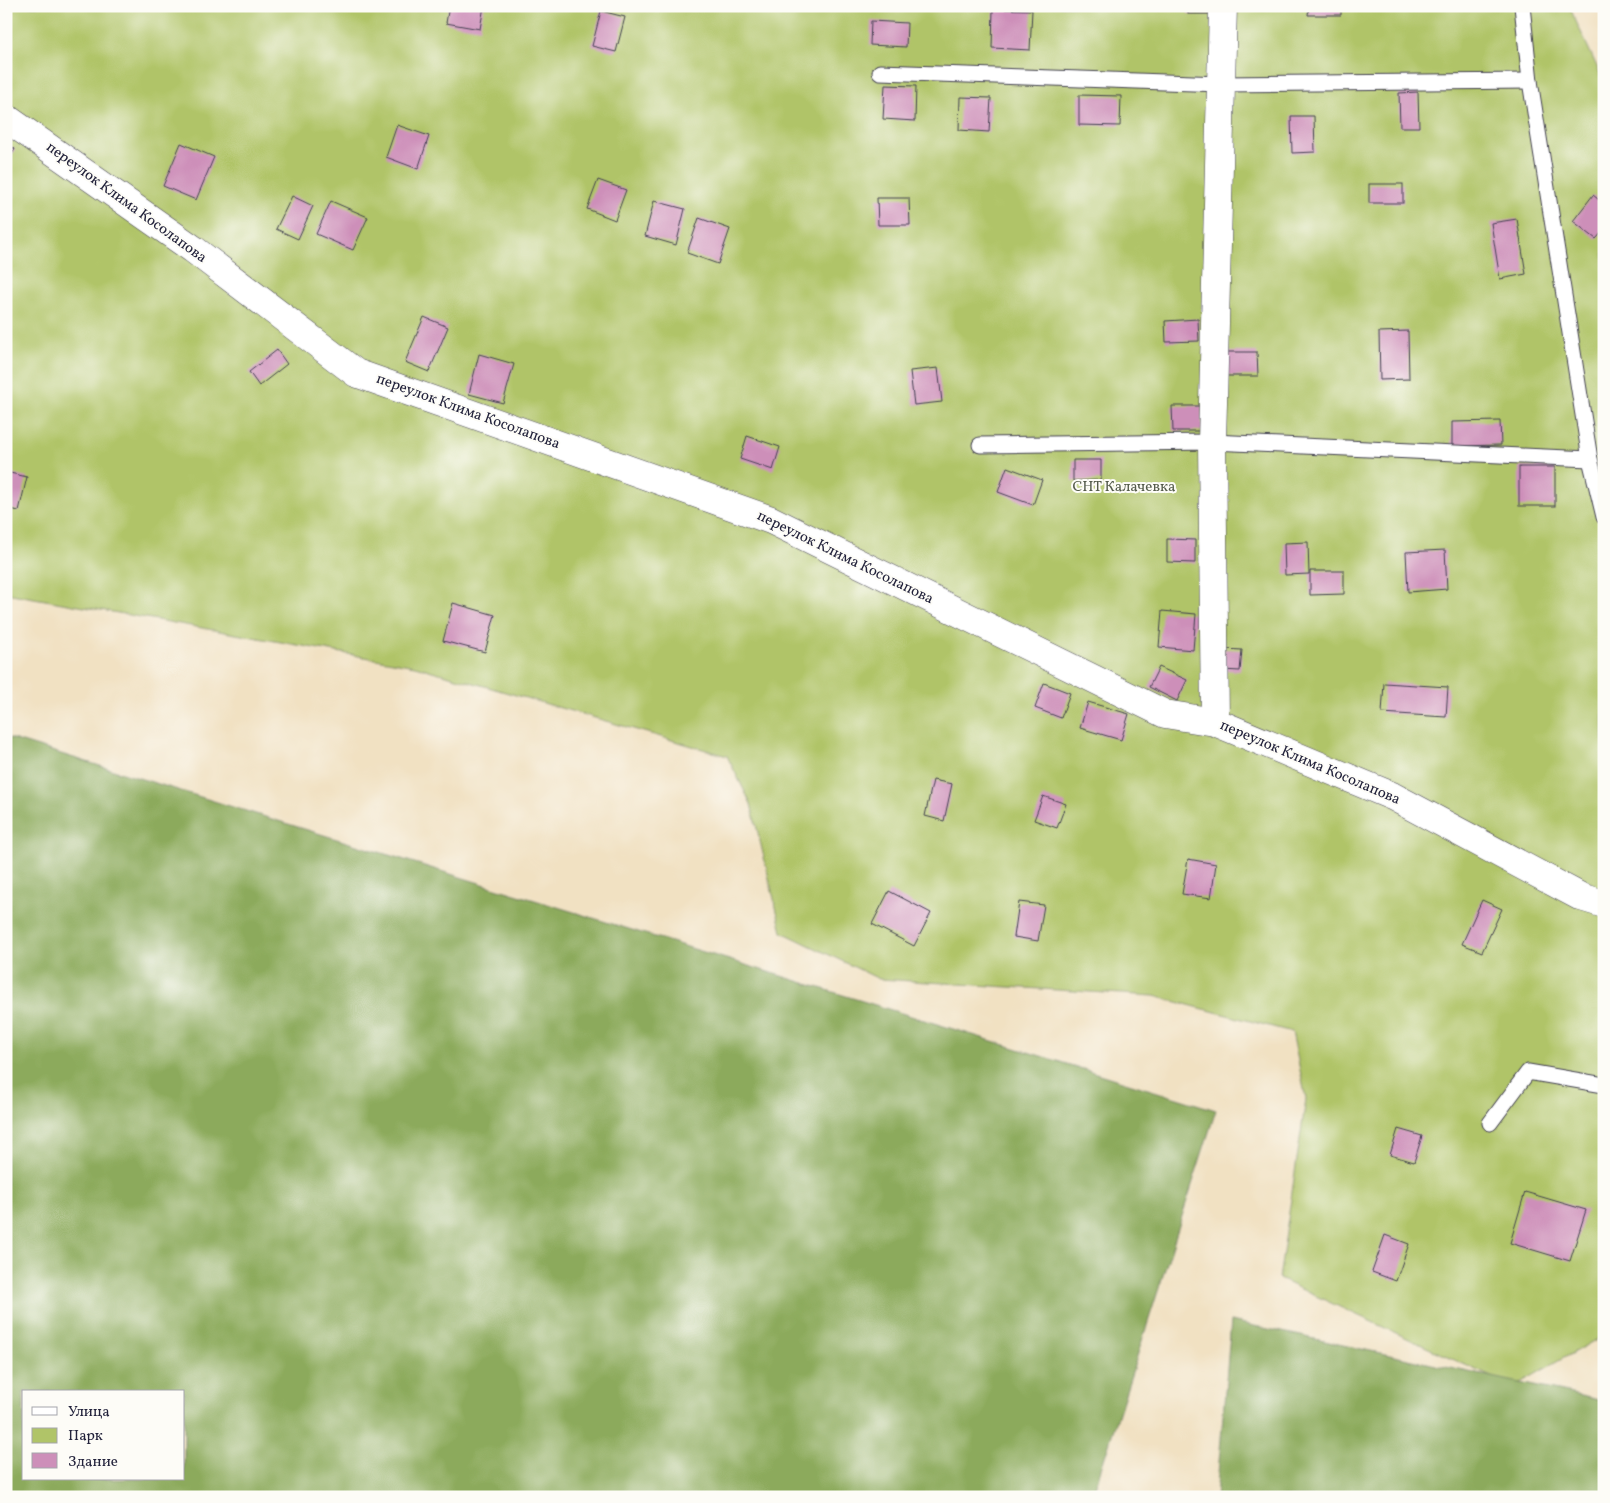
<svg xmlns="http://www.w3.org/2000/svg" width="1610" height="1503" font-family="Vollkorn,serif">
<rect width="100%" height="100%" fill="#fdfcf7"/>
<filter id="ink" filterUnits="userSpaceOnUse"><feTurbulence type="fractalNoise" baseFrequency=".02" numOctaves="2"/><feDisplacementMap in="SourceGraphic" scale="10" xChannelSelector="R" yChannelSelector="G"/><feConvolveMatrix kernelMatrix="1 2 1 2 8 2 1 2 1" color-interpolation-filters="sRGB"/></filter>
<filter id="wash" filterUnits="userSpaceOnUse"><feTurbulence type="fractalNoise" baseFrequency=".0096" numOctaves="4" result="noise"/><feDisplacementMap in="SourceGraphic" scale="20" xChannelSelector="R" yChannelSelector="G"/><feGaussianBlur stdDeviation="1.12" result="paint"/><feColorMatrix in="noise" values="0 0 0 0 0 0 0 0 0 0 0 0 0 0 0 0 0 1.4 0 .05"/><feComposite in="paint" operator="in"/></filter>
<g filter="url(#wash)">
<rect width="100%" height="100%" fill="#f1e1c2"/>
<polygon fill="#b0c468" stroke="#697352" points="6,6 1569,6 1604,82 1604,1335 1513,1387 1279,1279 1306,1099 1292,1032 1154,996 879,979 782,932 751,804 727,756 415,666 6,593"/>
<g fill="#8caa5c" stroke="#57664c" fill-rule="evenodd">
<path d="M 6,737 L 1216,1110 L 1092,1497 L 6,1497 ZM 24,1392 L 184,1392 L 184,1479 L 24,1479 Z"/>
<polygon points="1231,1321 1604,1401 1604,1497 1216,1497"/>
</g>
<g id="blocks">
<g fill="#cd8fb9">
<polygon points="449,6 484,6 480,29 446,23"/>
<rect x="1188" y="6" width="22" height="8"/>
<polygon points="1309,6 1341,6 1341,15 1308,15"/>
<polygon points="993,9 1032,10 1030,50 992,48"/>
<polygon points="601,11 625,17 616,52 592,46"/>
<polygon points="871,21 907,23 906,47 870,45"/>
<polygon points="885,85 916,86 915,121 883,119"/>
<polygon points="1418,92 1419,127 1400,127 1399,93"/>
<polygon points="1079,95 1121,96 1120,126 1079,125"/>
<polygon points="960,97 991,98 989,132 959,130"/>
<polygon points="1291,116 1314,116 1315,152 1292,153"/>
<polygon points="397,125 429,136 418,169 386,157"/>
<polygon points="6,143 15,149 6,164"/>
<polygon points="181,143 214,157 196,200 163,186"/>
<polygon points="598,180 626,190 615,220 587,209"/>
<rect x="1369" y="184" width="34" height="19"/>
<polygon points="1593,195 1604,204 1604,230 1596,239 1573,221"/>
<polygon points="292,196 313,206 298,239 276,229"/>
<polygon points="877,198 909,198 910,225 878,225"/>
<polygon points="331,201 368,217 353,250 316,234"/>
<polygon points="654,201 685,209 676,245 645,236"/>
<polygon points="699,218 730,229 718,264 687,253"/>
<polygon points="1517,219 1526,274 1500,279 1491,223"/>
<polygon points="424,317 448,327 429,372 405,362"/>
<polygon points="1198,319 1199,341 1166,342 1165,321"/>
<polygon points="1408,331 1409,379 1380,380 1379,332"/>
<polygon points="277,350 287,364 259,386 249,372"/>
<polygon points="1226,352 1257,352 1258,376 1226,376"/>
<polygon points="479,354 514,364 503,403 469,394"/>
<polygon points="938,368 942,402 914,405 910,371"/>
<polygon points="1172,406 1202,406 1202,431 1173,431"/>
<polygon points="1500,421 1501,445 1452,446 1452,422"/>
<polygon points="747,436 780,447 773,470 740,459"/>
<polygon points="1073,460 1101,460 1101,480 1073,481"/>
<polygon points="1007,467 1042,480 1033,505 998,492"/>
<rect x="1519" y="467" width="36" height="39"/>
<polygon points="6,472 27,477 19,511 6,508"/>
<polygon points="1167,539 1195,540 1195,563 1167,562"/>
<polygon points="1308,542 1309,574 1285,575 1284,543"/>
<polygon points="1445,550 1447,589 1408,592 1406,552"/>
<polygon points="1310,571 1344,571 1344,594 1310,595"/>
<polygon points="453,603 495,615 485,652 443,641"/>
<polygon points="1162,611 1196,614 1193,650 1159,647"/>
<polygon points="1224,649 1242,650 1240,671 1222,670"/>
<polygon points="1159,667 1187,680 1177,701 1149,687"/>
<polygon points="1044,683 1070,693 1061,718 1035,708"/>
<polygon points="1384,683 1448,687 1446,717 1382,713"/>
<polygon points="1088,702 1129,714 1121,740 1080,728"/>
<polygon points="933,780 952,784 944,821 925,816"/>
<polygon points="1043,796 1066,804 1057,828 1034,820"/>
<polygon points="1188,859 1216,864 1211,898 1182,894"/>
<polygon points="889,891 931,913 914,946 872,924"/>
<polygon points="1482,900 1502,909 1482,952 1462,944"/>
<polygon points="1019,902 1044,905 1038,941 1014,937"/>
<polygon points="1398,1129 1422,1136 1414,1162 1390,1155"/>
<polygon points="1525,1192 1586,1210 1570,1261 1510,1243"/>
<polygon points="1385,1235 1409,1244 1396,1281 1372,1272"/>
</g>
</g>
</g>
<g filter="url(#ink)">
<use href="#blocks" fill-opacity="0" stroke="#413f4f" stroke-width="1"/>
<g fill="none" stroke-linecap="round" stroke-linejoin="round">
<g stroke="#413f4f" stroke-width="17">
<g id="service">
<polyline points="1522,6 1530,81 1590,459 1604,517"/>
<polyline points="880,72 1221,84 1530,81"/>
<polyline points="980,445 1212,442 1590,459"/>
<polyline points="1490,1123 1528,1072 1604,1085"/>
</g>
</g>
<g stroke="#413f4f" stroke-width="29">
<g id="minor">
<polyline points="6,118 193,249 356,373 771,520 1165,714 1215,722 1392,796 1581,897 1604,904"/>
<polyline points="1215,722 1212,442 1223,6"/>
</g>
</g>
<use href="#service" stroke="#fff" stroke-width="15"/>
<use href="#minor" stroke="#fff" stroke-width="28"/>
</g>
</g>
<g text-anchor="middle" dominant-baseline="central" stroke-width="4" stroke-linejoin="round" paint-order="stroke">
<g font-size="15" fill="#22223b" stroke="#fdfcf7">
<text transform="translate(126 203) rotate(36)">переулок Клима Косолапова</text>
<text transform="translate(468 412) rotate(20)">переулок Клима Косолапова</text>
<text transform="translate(845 558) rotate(26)">переулок Клима Косолапова</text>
<text transform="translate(1310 763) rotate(23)">переулок Клима Косолапова</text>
</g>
<g font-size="15" fill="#545b4b" stroke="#fdfcf7">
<text x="1124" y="487">СНТ Калачевка</text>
</g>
</g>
<rect width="1610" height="1503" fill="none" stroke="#fdfcf7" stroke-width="25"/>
<rect x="22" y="1390" width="162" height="90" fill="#fdfcf7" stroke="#a5a5ac"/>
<rect x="32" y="1407" width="25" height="8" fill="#ffffff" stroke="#a5a5ac"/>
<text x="68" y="1416" font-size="15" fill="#22223b">Улица</text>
<rect x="32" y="1428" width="25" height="15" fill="#b0c468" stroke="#a5a5ac"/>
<text x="68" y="1440" font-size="15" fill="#22223b">Парк</text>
<rect x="32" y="1453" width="25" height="15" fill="#cd8fb9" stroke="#a5a5ac"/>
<text x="68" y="1466" font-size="15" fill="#22223b">Здание</text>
</svg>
